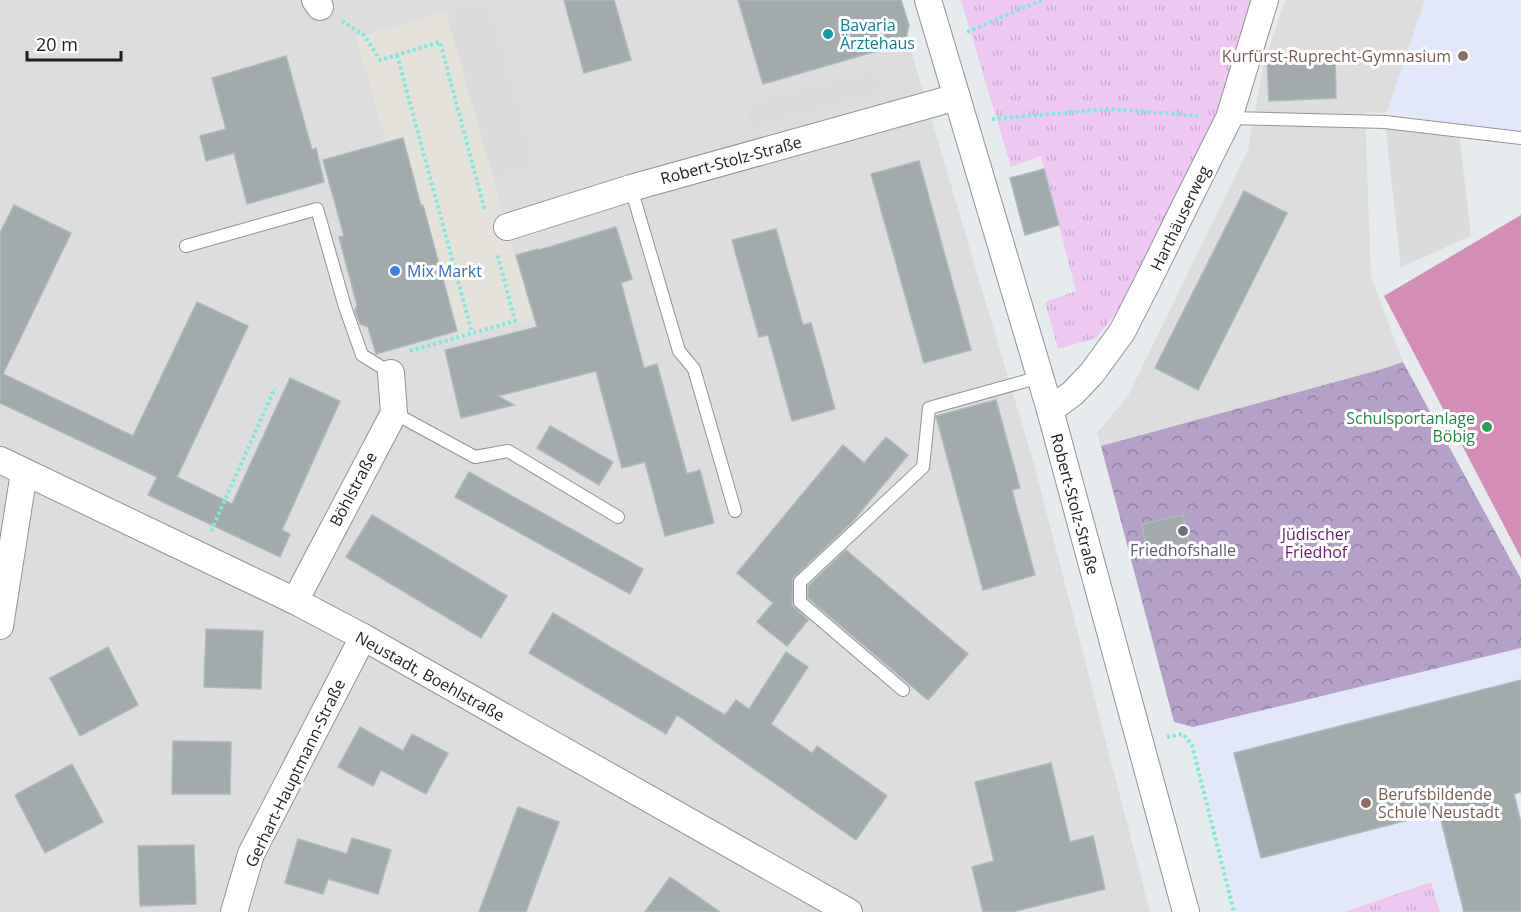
<svg xmlns="http://www.w3.org/2000/svg" width="1521" height="912" font-family="'Open Sans',sans-serif">
<defs>
<pattern id="forest-crowns" width="20" height="18" patternUnits="userSpaceOnUse" patternTransform="scale(1.5)"><rect width="20" height="18" fill="#b4a0c9"/><path d="M2 6a3 3 0 1 1 6 0M12 15a3 3 0 1 1 6 0" fill="none" stroke="#9282a3"/></pattern>
<pattern id="park-tufts" width="24" height="20" patternUnits="userSpaceOnUse" patternTransform="scale(1.5)"><rect width="24" height="20" fill="#eec8f3"/><path d="M3 7l-1-3M5 7V3M7 7l1-3M15 17l-1-3M17 17v-4M19 17l1-3" fill="none" stroke="#ccabd0"/></pattern>
</defs>
<rect width="100%" height="100%" fill="#e6ebee"/>
<g fill="#dcdddc">
<polygon points="0,0 896,0 1035,468 1150,912 0,912"/>
<polygon points="1285,0 1425,0 1387,112 1365,113 1371,277 1403,362 1379,370 1101,446 1097,433 1128,396 1248,150 1263,66"/>
</g>
<g fill="#e2e7fb">
<polygon points="1425,0 1521,0 1521,134 1387,112"/>
<polygon points="1521,648 1521,912 1442,912 1432,879 1334,912 1238,912 1193,727"/>
</g>
<polygon fill="url(#forest-crowns)" points="1403,362 1521,579 1521,648 1193,727 1174,722 1101,446 1379,370"/>
<g fill="url(#park-tufts)">
<polygon points="961,0 1254,0 1215,124 1122,306 1096,338 1058,349 1045,302 1076,291 1041,156 1011,167"/>
<polygon points="1431,882 1440,912 1344,912"/>
</g>
<polygon fill="#d48db7" points="1521,215 1521,558 1384,296"/>
<g fill="#dbdbdb">
<polygon points="487,0 489,0 536,167 494,179 446,12"/>
<polygon points="872,70 887,90 746,131 750,102"/>
<polygon points="1385,122 1458,123 1471,236 1401,267"/>
</g>
<polygon fill="#e4e2db" points="446,12 533,319 459,339 423,205 421,206 386,143 356,37"/>
<g fill="#a2aaac" stroke="#aababe" stroke-width="1.5">
<polygon points="564,0 614,0 631,60 584,73"/>
<polygon points="738,0 901,0 909,25 905,43 763,84"/>
<polygon points="286,56 312,150 316,148 324,182 247,204 234,153 206,161 200,136 226,129 212,78"/>
<polygon points="1335,57 1336,98 1269,101 1267,59"/>
<polygon points="403,138 421,206 423,205 457,331 376,354 368,327 360,324 355,311 357,305 339,237 344,236 323,160"/>
<polygon points="919,161 971,350 924,363 871,174"/>
<polygon points="1044,169 1059,225 1025,235 1010,178"/>
<polygon points="1244,191 1287,213 1198,390 1155,368"/>
<polygon points="14,205 71,233 3,374 133,436 197,302 248,326 177,477 232,504 290,378 340,401 282,530 290,534 280,557 148,495 157,477 0,403 0,233"/>
<polygon points="616,227 632,279 621,283 644,368 657,364 687,474 700,470 714,523 665,536 645,462 622,468 596,371 498,396 514,405 461,418 445,350 537,327 516,255 538,249 539,250"/>
<polygon points="776,229 803,325 811,323 835,409 792,421 768,335 759,337 732,240"/>
<polygon points="996,400 1020,488 1012,490 1035,575 983,590 936,416"/>
<polygon points="550,426 613,462 599,485 537,448"/>
<polygon points="886,437 908,455 853,521 793,578 792,605 808,620 787,646 757,622 773,603 737,573 843,445 864,463"/>
<polygon points="469,472 643,569 630,594 455,497"/>
<polygon points="372,515 507,596 481,638 346,557"/>
<polygon points="1183,515 1191,552 1149,561 1142,524"/>
<polygon points="846,550 968,654 928,700 808,598 808,586"/>
<polygon points="553,613 725,715 736,700 749,709 786,652 808,667 771,724 812,753 817,746 887,796 856,840 677,715 666,734 529,653"/>
<polygon points="206,629 263,631 261,689 204,687"/>
<polygon points="108,647 138,705 80,736 50,678"/>
<polygon points="1521,680 1521,792 1514,794 1521,823 1521,912 1464,912 1439,812 1261,858 1234,753"/>
<polygon points="360,727 403,751 412,734 448,753 426,794 381,770 373,786 338,767"/>
<polygon points="173,741 231,742 230,794 172,794"/>
<polygon points="1051,763 1070,842 1093,836 1105,889 1012,912 983,912 972,867 994,861 975,782"/>
<polygon points="72,764 103,822 45,853 15,795"/>
<polygon points="518,807 559,822 526,912 479,912"/>
<polygon points="352,838 391,850 378,894 328,879 323,894 285,883 298,839 347,854"/>
<polygon points="194,845 196,904 140,906 138,846"/>
<polygon points="670,877 720,912 645,912"/>
</g>
<g fill="none" stroke-linecap="round" stroke-linejoin="round">
<g stroke="#939393" stroke-width="14">
<g id="service">
<polyline points="1229,118 1385,122 1521,138"/>
<polyline points="631,188 679,351 694,369 735,511"/>
<polyline points="186,246 317,209 345,307 362,355 391,373"/>
<polyline points="394,413 475,457 508,451 618,517"/>
<polyline points="903,690 800,602 800,582 923,467 929,408 1040,377"/>
</g>
</g>
<g stroke="#939393" stroke-width="28">
<g id="minor">
<polyline points="315,0 320,7"/>
<polyline points="928,0 1050,410 1186,912"/>
<polyline points="507,227 631,188 957,97"/>
<polyline points="1050,410 1073,393 1092,373 1122,332 1148,281 1182,212 1229,118 1265,0"/>
<polyline points="0,460 295,601 363,637 849,912"/>
<polyline points="295,601 394,413 391,373"/>
<polyline points="0,626 24,472"/>
<polyline points="234,912 251,854 363,637"/>
</g>
</g>
<g stroke="#7ce9de" stroke-width="4" stroke-dasharray="3 3" stroke-linecap="butt">
<polyline points="342,21 364,35 380,60 440,42 485,211"/>
<polyline points="967,32 1042,0"/>
<polyline points="397,55 472,333"/>
<polyline points="992,119 1109,109 1200,116"/>
<polyline points="410,351 515,321 497,253"/>
<polyline points="211,531 275,388"/>
<polyline points="1167,737 1183,734 1192,745 1234,912"/>
</g>
<use href="#service" stroke="#fff" stroke-width="12"/>
<use href="#minor" stroke="#fff" stroke-width="26"/>
</g>
<circle fill="#0f9aa8" stroke="#fff" stroke-width="2" cx="828" cy="34" r="6"/>
<g fill="#8d6e63" stroke="#fff" stroke-width="2">
<circle cx="1463" cy="56" r="6"/>
<circle cx="1366" cy="803" r="6"/>
</g>
<circle fill="#3f7fe0" stroke="#fff" stroke-width="2" cx="395" cy="271" r="6"/>
<circle fill="#2e9e5b" stroke="#fff" stroke-width="2" cx="1487" cy="427" r="6"/>
<circle fill="#6b7280" stroke="#fff" stroke-width="2" cx="1183" cy="531" r="6"/>
<g text-anchor="middle" dominant-baseline="central" stroke-width="6" stroke-linejoin="round" paint-order="stroke">
<g font-size="16" fill="#0d838f" stroke="#fff" text-anchor="start">
<text x="840" y="25">Bavaria<tspan x="840" dy="18">Ärztehaus</tspan></text>
</g>
<g font-size="16" fill="#785e54" stroke="#fff" text-anchor="end">
<text x="1451" y="56">Kurfürst-Ruprecht-Gymnasium</text>
<text x="1378" y="794" text-anchor="start">Berufsbildende<tspan x="1378" dy="18">Schule Neustadt</tspan></text>
</g>
<g font-size="16" fill="#1f1f1f" stroke="#fff">
<text transform="translate(731 160) rotate(-15)">Robert-Stolz-Straße</text>
<text transform="translate(1180 218) rotate(-64)">Harthäuserweg</text>
<text transform="translate(353 489) rotate(-62)">Böhlstraße</text>
<text transform="translate(1075 504) rotate(75)">Robert-Stolz-Straße</text>
<text transform="translate(430 676) rotate(29)">Neustadt, Boehlstraße</text>
<text transform="translate(295 773) rotate(-64)">Gerhart-Hauptmann-Straße</text>
</g>
<g font-size="16" fill="#366cbe" stroke="#fff" text-anchor="start">
<text x="407" y="271">Mix Markt</text>
</g>
<g font-size="16" fill="#27864d" stroke="#fff" text-anchor="end">
<text x="1475" y="418">Schulsportanlage<tspan x="1475" dy="18">Böbig</tspan></text>
</g>
<g font-size="16" fill="#661971" stroke="#fff">
<text x="1316" y="534">Jüdischer<tspan x="1316" dy="18">Friedhof</tspan></text>
</g>
<g font-size="16" fill="#5b616d" stroke="#fff">
<text x="1183" y="550">Friedhofshalle</text>
</g>
</g>
<path d="M27 51v9h94v-9" fill="none" stroke="#1f1f1f" stroke-width="3"/>
<text x="36" y="51" font-size="18" fill="#1f1f1f" stroke="#ffffff" stroke-width="4.5" paint-order="stroke">20 m</text>
</svg>
